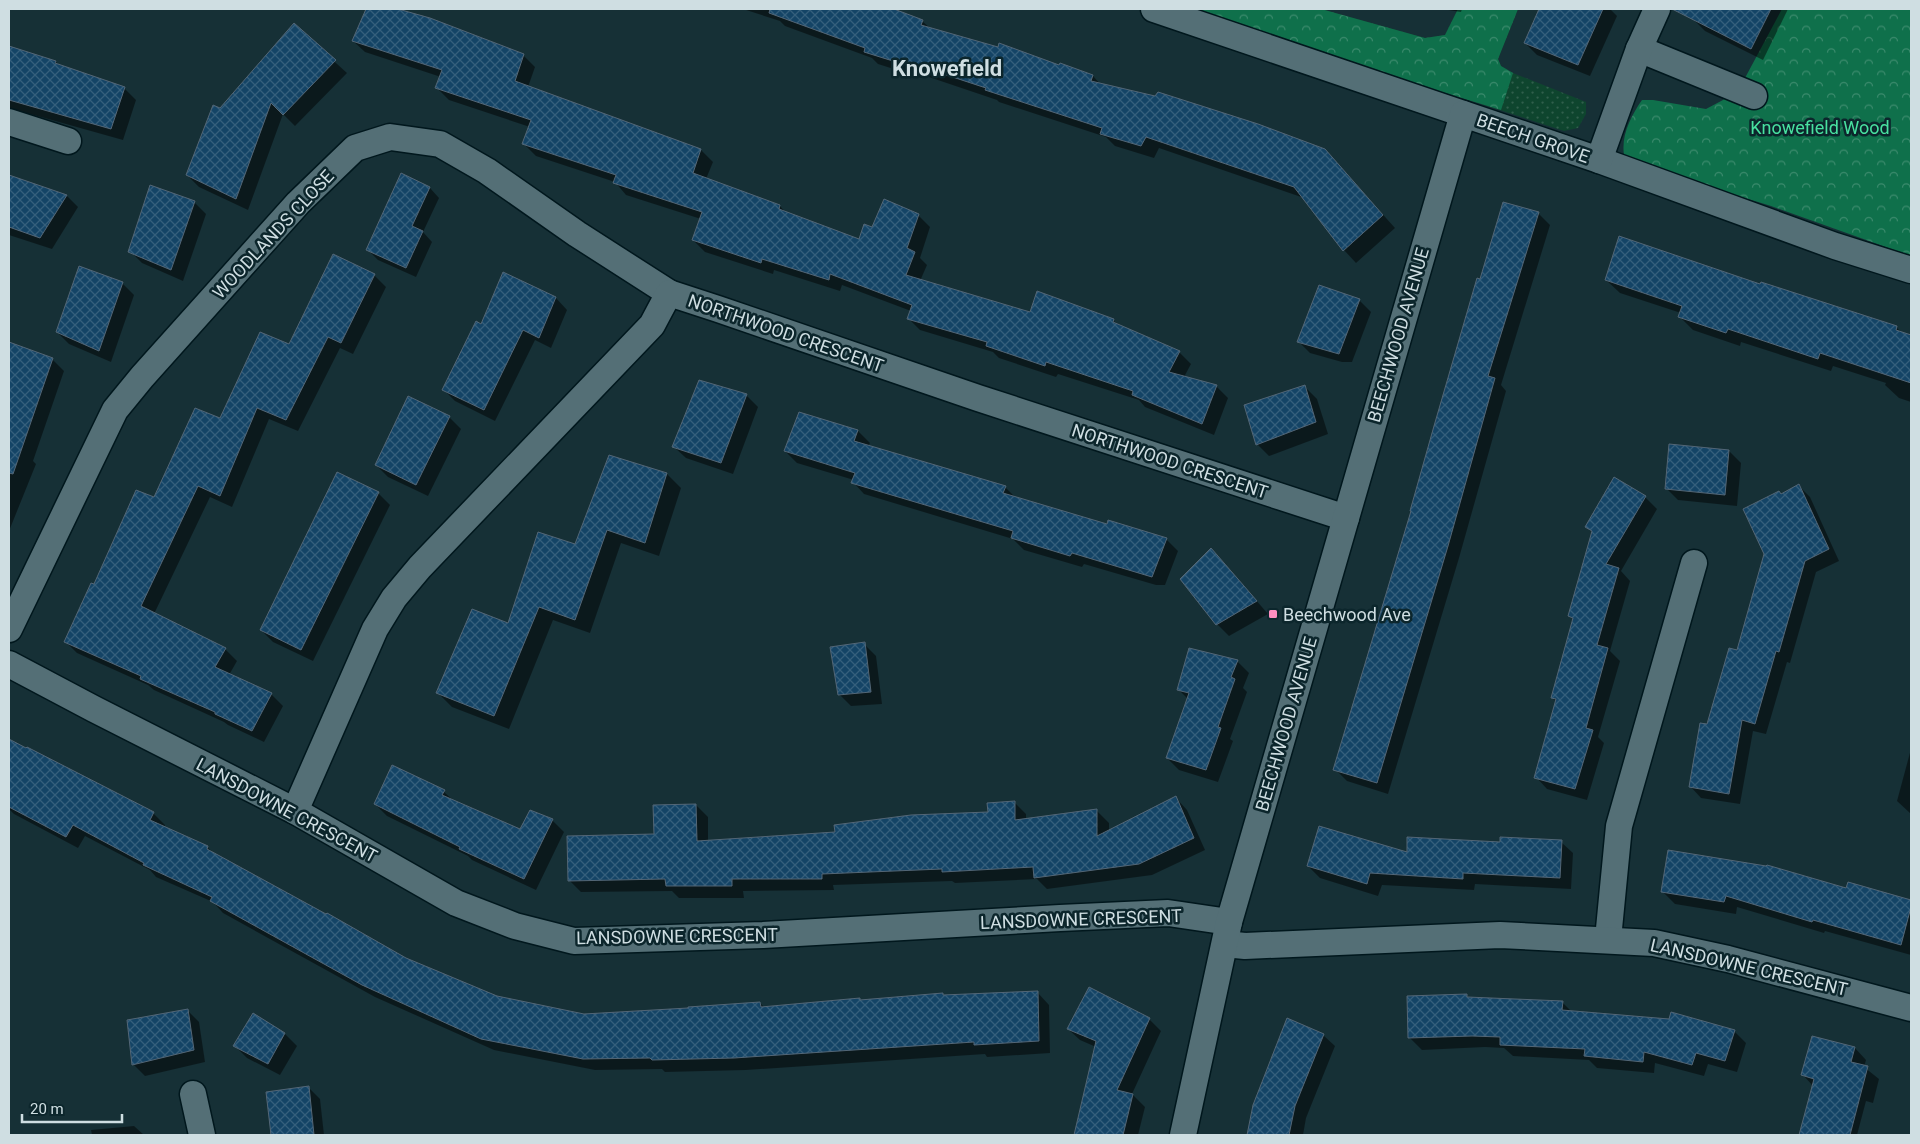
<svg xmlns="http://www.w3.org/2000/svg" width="1920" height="1144" font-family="Roboto,sans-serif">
<defs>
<pattern id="green-dots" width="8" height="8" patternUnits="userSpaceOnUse" patternTransform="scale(1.25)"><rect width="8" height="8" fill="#0e452e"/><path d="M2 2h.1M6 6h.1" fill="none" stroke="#305f4c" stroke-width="1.8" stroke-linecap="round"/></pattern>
<pattern id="forest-crowns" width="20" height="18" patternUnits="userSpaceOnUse" patternTransform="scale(1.25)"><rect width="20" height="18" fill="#0f704b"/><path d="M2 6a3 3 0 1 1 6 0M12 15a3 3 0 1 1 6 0" fill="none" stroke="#3c8b6d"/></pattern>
<pattern id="building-cross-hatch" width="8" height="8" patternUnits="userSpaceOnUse" patternTransform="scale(1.25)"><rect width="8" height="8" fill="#144466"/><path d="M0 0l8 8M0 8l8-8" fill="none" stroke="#355f7c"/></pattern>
</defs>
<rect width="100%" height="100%" fill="#163036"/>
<polygon fill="url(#green-dots)" points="1321,9 1425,38 1445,35 1458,9 1518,9 1498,59 1501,66 1513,73 1586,102 1586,114 1578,128 1564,131 1426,86"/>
<g fill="url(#forest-crowns)">
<polygon points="1181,9 1321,9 1425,38 1445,35 1458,9 1518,9 1498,59 1501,66 1513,73 1501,110 1236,29"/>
<path d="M 1782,9 L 1911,9 L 1911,256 L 1771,206 L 1677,177 L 1624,155 C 1621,135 1631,116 1642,100 L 1653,100 L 1706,109 L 1723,100 L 1745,78 Z"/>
</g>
<g fill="#0007">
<polygon points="367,9 393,9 430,20 523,55 535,67 528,87 701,150 713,162 706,179 780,206 786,213 860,241 873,229 918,215 930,227 920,258 927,265 920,281 1031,313 1113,320 1119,326 1179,352 1191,364 1184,377 1216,386 1228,398 1214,435 1145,407 1139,400 1058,374 1056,377 999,358 993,352 920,330 908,318 911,311 842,285 840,291 774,270 773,274 705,252 693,240 701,219 626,195 615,182 536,156 524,144 530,127 449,100 437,88 441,77 365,52 353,41"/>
<polygon points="743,9 891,9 922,21 930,28 1060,67 1061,64 1093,76 1101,85 1325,150 1395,228 1356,263 1344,250 1304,198 1159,148 1154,158 1115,146 1106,137 999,102 997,100 923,75 922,78 878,64 872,58 785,26 780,21"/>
<polygon points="1442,9 1462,9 1461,12"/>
<polygon points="1541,9 1610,9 1617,16 1590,76 1537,55 1525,43"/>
<polygon points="1698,9 1788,9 1763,60 1705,31 1693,19"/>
<polygon points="294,25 347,73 295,126 283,114 248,210 199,187 187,175 221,110"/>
<polygon points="9,47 56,62 60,66 124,88 136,100 123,140 9,108"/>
<polygon points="401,175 430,188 439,198 423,232 432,242 416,277 378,260 368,250"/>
<polygon points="9,176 67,196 78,207 52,249 9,235"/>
<polygon points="194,202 206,214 183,281 142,263 130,251"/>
<polygon points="1539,214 1550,225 1501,385 1506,391 1459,558 1388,794 1347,781 1335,769 1481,280"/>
<polygon points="504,274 556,298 567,310 551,348 535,340 495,421 455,401 444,390 481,325"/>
<polygon points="374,275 386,287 353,354 340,348 298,431 269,419 232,507 210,497 154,614 225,649 237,661 229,675 271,694 283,706 264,742 228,725 224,722 154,690 148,685 77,653 65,641 94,586 155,499 220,420 290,345"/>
<polygon points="1606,280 1761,285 1896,327 1902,333 1911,336 1911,402 1899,398 1885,385 1886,383 1833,366 1831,371 1741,342 1740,346 1693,330 1680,317 1681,313 1620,293"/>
<polygon points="122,283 134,295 111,362 69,344 57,332"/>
<polygon points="1359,300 1371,312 1352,362 1342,362 1310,353 1298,341"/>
<polygon points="11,344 52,359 64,371 33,461 36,464 9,531 9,350"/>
<polygon points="1305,387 1317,399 1328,434 1269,456 1257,444"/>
<polygon points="746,395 758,407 733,474 686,458 674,447"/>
<polygon points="800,414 858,431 870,443 868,446 1005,487 1016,498 1107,525 1166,539 1178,551 1165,585 1156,585 1084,564 1082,567 1024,550 1013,539 864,494 853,482 854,480 797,463 785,451"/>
<polygon points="449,417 461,429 428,496 388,477 376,465"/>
<polygon points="1729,451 1741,463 1737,506 1678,500 1666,488"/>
<polygon points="667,474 681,488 659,556 621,543 590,633 553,620 509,729 452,707 438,693 509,624 576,546"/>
<polygon points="1799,486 1810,497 1839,561 1816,572 1790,663 1787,662 1766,734 1753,731 1740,804 1701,798 1690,786 1708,726 1738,652 1781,495"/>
<polygon points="378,493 390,505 313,661 273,642 261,630"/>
<polygon points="1645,497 1657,509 1621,571 1630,581 1610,651 1620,661 1598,737 1604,743 1587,800 1547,789 1536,777 1557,702 1552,698 1574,620 1570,616 1593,533 1586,527"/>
<polygon points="1222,561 1268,614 1229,636 1217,624"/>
<polygon points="864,644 876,656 882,704 851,706 839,694"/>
<polygon points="1237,661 1249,673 1243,688 1247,692 1230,739 1233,741 1218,782 1179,770 1167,758 1188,699 1178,689"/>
<polygon points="9,741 153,813 165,825 164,828 207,847 215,854 405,959 497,998 584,1015 760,1003 765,1008 859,999 861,1001 1038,993 1049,1005 1050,1053 987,1057 985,1054 746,1070 665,1072 662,1069 595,1070 494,1050 375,997 223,913 213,902 156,877 150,870 85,836 78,848 14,814 9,809"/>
<polygon points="1911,749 1911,814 1897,801"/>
<polygon points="444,792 454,801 521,831 552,820 564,832 536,890 472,860 468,856 387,816 375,804"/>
<polygon points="1176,798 1187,810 1205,850 1152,875 1047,889 1037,879 955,883 952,881 833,885 834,890 743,891 744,898 679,898 672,891 581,892 569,880 655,835 696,805 708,817 708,842 836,833 989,814 1014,802 1026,814 1026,820 1097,811 1109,823 1109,832"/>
<polygon points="1561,842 1573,853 1571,889 1475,884 1474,890 1382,885 1378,896 1320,878 1308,866 1501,843"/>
<polygon points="1849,884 1911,902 1911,955 1825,931 1824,933 1737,907 1736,914 1675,904 1663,892 1847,890"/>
<polygon points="1466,995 1469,998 1562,1002 1572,1012 1734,1031 1746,1043 1737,1072 1708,1064 1704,1076 1655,1063 1654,1073 1597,1068 1589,1060 1513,1056 1504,1048 1485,1047 1422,1050 1410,1038"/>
<polygon points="187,1010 199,1022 205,1062 145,1076 133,1064"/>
<polygon points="253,1015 285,1034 297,1046 280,1075 247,1058 235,1046"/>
<polygon points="1149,1019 1161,1031 1132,1094 1145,1107 1138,1135 1075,1135 1096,1047 1080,1040 1068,1029"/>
<polygon points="1323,1035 1335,1046 1306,1118 1303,1135 1248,1135 1254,1105"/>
<polygon points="1855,1048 1866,1060 1864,1067 1879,1079 1873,1103 1866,1101 1857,1135 1800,1135 1813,1086 1803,1075"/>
<polygon points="308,1087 320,1099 324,1135 272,1135 267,1093"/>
<polygon points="134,1126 144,1135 92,1135 91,1130"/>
</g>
<g fill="url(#building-cross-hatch)" stroke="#536676">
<polygon points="366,9 398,9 430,18 524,54 515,81 701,149 693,173 780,205 779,209 859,239 864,224 872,227 884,199 919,214 907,248 915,252 906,275 1030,312 1037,291 1114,319 1113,322 1180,351 1169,372 1217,385 1202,424 1132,395 1133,391 1046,362 1045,366 986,346 987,342 907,319 912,305 830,274 829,280 762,259 761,263 692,240 702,212 613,183 616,175 522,144 531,120 435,88 442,70 352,41"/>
<polygon points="770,9 894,9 923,20 921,25 998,47 999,43 1059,65 1060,63 1093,75 1091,81 1155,96 1158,92 1258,124 1325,149 1383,215 1343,251 1294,187 1146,137 1141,146 1100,134 1102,128 985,90 986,88 910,63 909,66 864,52 865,48 769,13"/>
<polygon points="1539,9 1603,9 1578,65 1524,43"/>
<polygon points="1672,9 1771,9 1751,49"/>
<polygon points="294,23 336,60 283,115 271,103 236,199 186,175 213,105 220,108"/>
<polygon points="9,46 56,61 55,63 125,87 111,129 9,100"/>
<polygon points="401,173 430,187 412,226 423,231 406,268 366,250"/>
<polygon points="9,175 67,195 40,238 9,227"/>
<polygon points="150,185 195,201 171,270 128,252"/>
<polygon points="1503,202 1539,212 1488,376 1495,378 1448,546 1377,783 1333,770 1411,511 1410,511 1434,426 1477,278 1480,279"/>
<polygon points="1619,236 1760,284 1761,282 1897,326 1896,330 1911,335 1911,383 1820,353 1818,359 1728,329 1726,333 1678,317 1682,306 1605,280"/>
<polygon points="333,254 375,274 341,343 328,337 286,420 257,408 220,496 198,486 141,606 226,648 215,667 272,693 252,731 215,714 215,712 140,679 141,676 64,642 91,583 94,584 136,490 154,497 195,408 220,418 260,332 289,344"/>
<polygon points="79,266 123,282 99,351 56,332"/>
<polygon points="503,272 556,297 539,338 523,330 484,410 442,390 476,321 481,324"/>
<polygon points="1319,285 1360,299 1339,354 1297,342"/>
<polygon points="9,342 53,358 13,474 9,473"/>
<polygon points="699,380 747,394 721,463 672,447"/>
<polygon points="1305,385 1316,422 1256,445 1244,405"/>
<polygon points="408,396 450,416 416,485 375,465"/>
<polygon points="799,412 858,430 854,441 1006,486 1003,493 1107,524 1108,520 1167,538 1152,577 1072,553 1070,556 1011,538 1013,531 851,483 855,473 784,451"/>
<polygon points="1669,444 1729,450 1725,495 1665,489"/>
<polygon points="609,455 667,473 645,543 607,530 575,620 539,607 494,716 436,693 472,609 508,623 538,532 575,544"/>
<polygon points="337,472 379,492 301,650 260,630"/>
<polygon points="1614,477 1646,496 1606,564 1619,568 1597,645 1608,648 1586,728 1593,730 1575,789 1534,778 1556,699 1551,698 1573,618 1568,616 1592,531 1585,527"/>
<polygon points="1799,484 1829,549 1805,561 1779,652 1776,651 1755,724 1742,720 1729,794 1689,787 1700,723 1707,724 1729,648 1737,650 1764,554 1743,509 1779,491 1781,494"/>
<polygon points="1211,548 1257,601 1216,625 1180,579"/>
<polygon points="865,642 871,692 838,695 830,647"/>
<polygon points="1189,648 1238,660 1231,677 1235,679 1218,727 1221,728 1206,770 1166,758 1189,693 1177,690"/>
<polygon points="9,739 26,748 27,747 154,812 150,820 208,846 207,849 326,914 327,913 406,958 497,996 584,1014 688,1008 688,1007 760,1002 761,1007 860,998 860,1000 943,993 943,995 1038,991 1039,1041 974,1045 974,1042 734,1058 652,1060 650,1058 583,1059 481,1039 362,985 210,901 212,897 143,865 144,863 73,825 66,837 9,807"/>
<polygon points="392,765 445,790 442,795 520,829 530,810 553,819 524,879 459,849 460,847 374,804"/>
<polygon points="1176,796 1194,838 1139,864 1034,878 1033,867 942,872 942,869 822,874 822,879 732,879 732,886 666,886 665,879 568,881 567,836 654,834 653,805 696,804 697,841 835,832 834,825 911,815 988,812 987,803 1015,801 1015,820 1097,809 1097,836"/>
<polygon points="1319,826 1407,852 1407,837 1500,842 1500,837 1562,840 1560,878 1463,873 1463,879 1370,873 1367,884 1307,866"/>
<polygon points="1668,850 1766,866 1767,865 1846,888 1848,882 1911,900 1911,907 1901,945 1813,920 1812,922 1726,896 1724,902 1661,892"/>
<polygon points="1089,987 1150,1018 1117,1090 1133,1094 1123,1135 1074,1135 1096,1041 1067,1029"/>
<polygon points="1467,994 1467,997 1563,1001 1562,1010 1669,1019 1671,1012 1735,1030 1725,1061 1696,1053 1692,1065 1644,1052 1643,1062 1584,1056 1585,1049 1500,1045 1500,1037 1472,1036 1408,1038 1407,996"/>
<polygon points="188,1009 194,1050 132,1065 127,1020"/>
<polygon points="253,1013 285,1033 268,1064 233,1046"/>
<polygon points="1287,1018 1324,1034 1295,1106 1289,1135 1247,1135 1253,1105"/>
<polygon points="1812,1036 1855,1047 1851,1062 1868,1066 1850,1135 1799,1135 1814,1079 1801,1075"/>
<polygon points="309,1086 314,1135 271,1135 266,1092"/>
</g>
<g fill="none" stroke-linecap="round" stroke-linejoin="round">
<g stroke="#00171d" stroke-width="29">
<g id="minor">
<polyline points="1154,9 1599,160 1835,246 1911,270"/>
<polyline points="1639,49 1754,96"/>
<polyline points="9,122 68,141"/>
<polyline points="1599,160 1639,49 1657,9"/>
<polyline points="9,629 115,410 142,377 298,203 355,148 390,137 440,144 487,171 577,234 669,293"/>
<polyline points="9,664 94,709 295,811 456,903 515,926 574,941 763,935 1060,918 1168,913 1229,922"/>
<polyline points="295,811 375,629 394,598 420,567 652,325 669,293 718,309 978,398 1346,518"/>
<polyline points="1608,939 1619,826 1694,563"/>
<polyline points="1225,944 1245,946 1500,935 1654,943 1728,959 1911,1008"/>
<polyline points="193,1094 202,1135"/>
<polyline points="1183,1135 1229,922 1463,114"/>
</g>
</g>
<use href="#minor" stroke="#546f76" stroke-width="26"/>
</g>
<rect fill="#fd8ebf" stroke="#0c262c" stroke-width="2" x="1268" y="609" width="10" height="10" rx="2.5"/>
<g text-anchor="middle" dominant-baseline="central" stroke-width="5" stroke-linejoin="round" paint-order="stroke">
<g font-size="18" fill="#48e1a0" stroke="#0c262c">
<text x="1820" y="127">Knowefield Wood</text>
</g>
<g font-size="18" fill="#cfdee2" stroke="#0c262c">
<text transform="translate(1533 138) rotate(19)">BEECH GROVE</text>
<text transform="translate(273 234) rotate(-47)">WOODLANDS CLOSE</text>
<text transform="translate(786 333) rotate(19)">NORTHWOOD CRESCENT</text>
<text transform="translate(1398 335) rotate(-74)">BEECHWOOD AVENUE</text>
<text transform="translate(1170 461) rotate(18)">NORTHWOOD CRESCENT</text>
<text transform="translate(1286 724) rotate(-74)">BEECHWOOD AVENUE</text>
<text transform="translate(287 810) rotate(28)">LANSDOWNE CRESCENT</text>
<text transform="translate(1081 919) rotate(-2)">LANSDOWNE CRESCENT</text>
<text transform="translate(677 936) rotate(-1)">LANSDOWNE CRESCENT</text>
<text transform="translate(1749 967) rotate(13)">LANSDOWNE CRESCENT</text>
</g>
<g font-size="18" fill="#cfdee2" stroke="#0c262c" text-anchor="start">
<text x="1283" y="614">Beechwood Ave</text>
</g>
<g font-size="22" font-weight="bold" fill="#cfdee2" stroke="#0c262c">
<text x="947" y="68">Knowefield</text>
</g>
</g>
<rect width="1920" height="1144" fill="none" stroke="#cfdee2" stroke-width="20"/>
<path d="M22 1114v8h100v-8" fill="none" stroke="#cfdee2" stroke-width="2.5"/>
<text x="30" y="1114" font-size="15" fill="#cfdee2" stroke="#0c262c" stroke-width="4" paint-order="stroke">20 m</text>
</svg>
